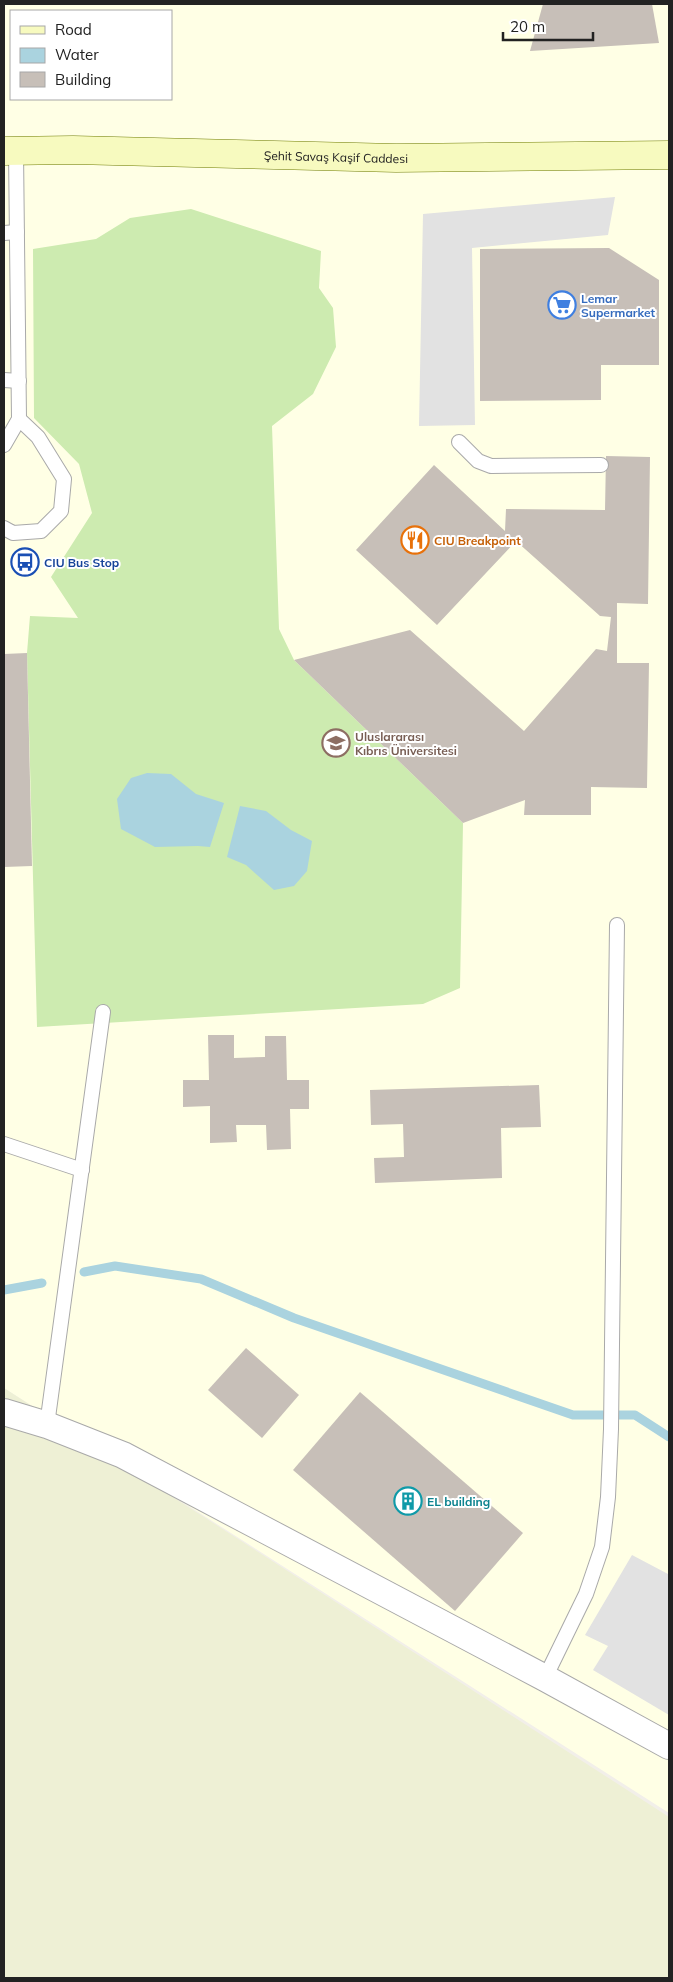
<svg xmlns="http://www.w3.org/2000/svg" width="673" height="1982" font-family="Mulish,sans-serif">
<rect width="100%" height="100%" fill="#f2efe9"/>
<path fill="#ffffe5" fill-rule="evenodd" d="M 4,4 L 669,4 L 669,1813 L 4,1388 ZM 11,11 L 171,11 L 171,99 L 11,99 Z"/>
<polygon fill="#eef0d5" points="4,1388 669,1817 669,1978 4,1978"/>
<polygon fill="#cdebb0" points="191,209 321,251 319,288 333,308 336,347 313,394 272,426 279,629 294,660 463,823 460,988 423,1004 37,1027 27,653 30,616 78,618 51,577 92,513 79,464 34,418 33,249 96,239 130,218"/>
<g fill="#e2e2e2">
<polygon points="615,197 608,235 472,248 475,425 419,426 423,214"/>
<polygon points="632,1555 668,1574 669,1572 669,1715 593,1670 608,1646 585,1635"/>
</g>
<g fill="#aad3df">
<polygon points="147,773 171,774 196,794 224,803 210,847 198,846 155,847 121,829 117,799 131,778"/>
<polygon points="240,806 266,811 291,830 312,841 307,871 294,886 274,890 246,865 227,857"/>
</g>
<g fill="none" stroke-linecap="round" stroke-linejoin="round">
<g stroke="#aad3df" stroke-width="9">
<polyline points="84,1272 115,1266 201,1279 294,1318 573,1415 635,1415 669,1437"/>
<polyline points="4,1290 42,1283"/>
</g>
</g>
<g fill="#c7bfb8">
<polygon points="543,4 652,4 659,43 530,51"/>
<polygon points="609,248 659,280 659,365 601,365 601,400 480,401 480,249"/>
<polygon points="606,456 650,457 648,604 617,603 617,663 649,663 647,788 591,787 591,815 524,815 525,800 463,823 294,660 410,630 524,731 596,649 607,651 611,617 600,616 516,541 437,625 356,550 434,465 505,531 506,509 605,510"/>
<polygon points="27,653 32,866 4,867 4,654"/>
<polygon points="208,1035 234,1035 234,1058 265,1057 265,1036 286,1036 287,1080 309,1080 309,1109 290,1109 291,1149 267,1150 266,1125 236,1125 237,1142 210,1143 210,1106 183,1107 183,1080 209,1080"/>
<polygon points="539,1085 541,1127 501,1128 502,1178 375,1183 374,1158 404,1157 403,1124 371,1125 370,1090"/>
<polygon points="246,1348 299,1395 262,1438 208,1390"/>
<polygon points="360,1392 523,1533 455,1611 293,1470"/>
</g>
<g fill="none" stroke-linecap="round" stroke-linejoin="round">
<g stroke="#a9a9a9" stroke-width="16">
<g id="lane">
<polyline points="4,233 17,232"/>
<polyline points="4,380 19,381"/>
<polyline points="459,442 478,461 491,466 601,465"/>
<polyline points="4,445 19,419 16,151"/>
<polyline points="4,528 13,533 41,531 61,511 64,479 38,437 19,419"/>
<polyline points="4,1144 82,1170"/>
<polyline points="47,1425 103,1012"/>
<polyline points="545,1678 586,1594 602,1547 608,1497 611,1429 617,925"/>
</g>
</g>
<g stroke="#a9a9a9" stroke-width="28">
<polyline id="street" points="4,1412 47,1425 123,1455 545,1678 669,1746"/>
</g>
<g stroke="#707d05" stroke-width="29">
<g id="secondary">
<path id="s1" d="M 4,151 L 73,150 L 396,158 L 669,155"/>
</g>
</g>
<use href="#lane" stroke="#fff" stroke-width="14"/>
<use href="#street" stroke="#fff" stroke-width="26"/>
<use href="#secondary" stroke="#f7fabf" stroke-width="28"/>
</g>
<defs>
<g id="supermarket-ring" transform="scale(1.4375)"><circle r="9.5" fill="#fff" stroke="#3f7fe0" stroke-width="1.5"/><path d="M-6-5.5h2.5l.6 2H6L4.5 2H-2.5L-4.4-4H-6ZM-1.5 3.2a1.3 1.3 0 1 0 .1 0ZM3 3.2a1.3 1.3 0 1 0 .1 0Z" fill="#3f7fe0"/></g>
<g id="restaurant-ring" transform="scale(1.4375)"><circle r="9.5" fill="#fff" stroke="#e8710a" stroke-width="1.5"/><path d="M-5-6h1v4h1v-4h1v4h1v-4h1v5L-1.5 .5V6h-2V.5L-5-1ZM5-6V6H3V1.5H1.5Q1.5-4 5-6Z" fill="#e8710a"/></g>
<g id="bus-ring" transform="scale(1.4375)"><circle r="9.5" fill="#fff" stroke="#1a4fb4" stroke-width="1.5"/><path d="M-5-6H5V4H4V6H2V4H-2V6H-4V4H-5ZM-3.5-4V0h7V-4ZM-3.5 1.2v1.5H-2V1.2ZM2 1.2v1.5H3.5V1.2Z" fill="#1a4fb4"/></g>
<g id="university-ring" transform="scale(1.4375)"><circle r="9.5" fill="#fff" stroke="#8d6e63" stroke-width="1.5"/><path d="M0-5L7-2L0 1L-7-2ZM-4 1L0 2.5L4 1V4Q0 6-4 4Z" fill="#8d6e63"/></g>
<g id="building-ring" transform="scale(1.4375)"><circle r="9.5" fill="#fff" stroke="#0f9aa8" stroke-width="1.5"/><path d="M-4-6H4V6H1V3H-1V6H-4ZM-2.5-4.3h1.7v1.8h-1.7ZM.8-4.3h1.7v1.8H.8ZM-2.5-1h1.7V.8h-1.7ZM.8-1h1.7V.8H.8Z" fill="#0f9aa8"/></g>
</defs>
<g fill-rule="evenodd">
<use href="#supermarket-ring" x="562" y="305"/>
<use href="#restaurant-ring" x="415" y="540"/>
<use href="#bus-ring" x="25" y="562"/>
<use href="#university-ring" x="336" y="743"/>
<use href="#building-ring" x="408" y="1501"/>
</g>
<g text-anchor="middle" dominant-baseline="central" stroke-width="4" stroke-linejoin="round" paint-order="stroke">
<g font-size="12" fill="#222" stroke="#fff">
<text stroke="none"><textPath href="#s1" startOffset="332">Şehit Savaş Kaşif Caddesi</textPath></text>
</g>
<g font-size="12" font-weight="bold" fill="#366cbe" stroke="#fff" text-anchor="start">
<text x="581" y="298">Lemar<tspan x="581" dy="14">Supermarket</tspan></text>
</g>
<g font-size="12" font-weight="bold" fill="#c56008" stroke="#fff" text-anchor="start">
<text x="434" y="540">CIU Breakpoint</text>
</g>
<g font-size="12" font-weight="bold" fill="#164399" stroke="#fff" text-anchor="start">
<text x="44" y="562">CIU Bus Stop</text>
</g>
<g font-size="12" font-weight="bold" fill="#785e54" stroke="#fff" text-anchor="start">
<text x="355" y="736">Uluslararası<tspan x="355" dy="14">Kıbrıs Üniversitesi</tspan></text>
</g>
<g font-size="12" font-weight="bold" fill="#0d838f" stroke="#fff" text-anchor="start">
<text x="427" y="1501">EL building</text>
</g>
</g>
<rect width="673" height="1982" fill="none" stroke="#222222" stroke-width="10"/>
<rect x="10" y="10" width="162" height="90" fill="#ffffff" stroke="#a7a7a7"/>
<rect x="20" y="26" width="25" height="8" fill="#f7fabf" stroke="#a7a7a7"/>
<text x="55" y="35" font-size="15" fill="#222222">Road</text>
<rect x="20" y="48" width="25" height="15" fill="#aad3df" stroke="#a7a7a7"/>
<text x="55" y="60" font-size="15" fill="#222222">Water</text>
<rect x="20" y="72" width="25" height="15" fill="#c7bfb8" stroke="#a7a7a7"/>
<text x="55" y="85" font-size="15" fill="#222222">Building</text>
<path d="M503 32v8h90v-8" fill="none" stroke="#222222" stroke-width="2.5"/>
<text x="510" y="32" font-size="15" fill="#222222" stroke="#ffffff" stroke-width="4" paint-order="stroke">20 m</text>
</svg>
